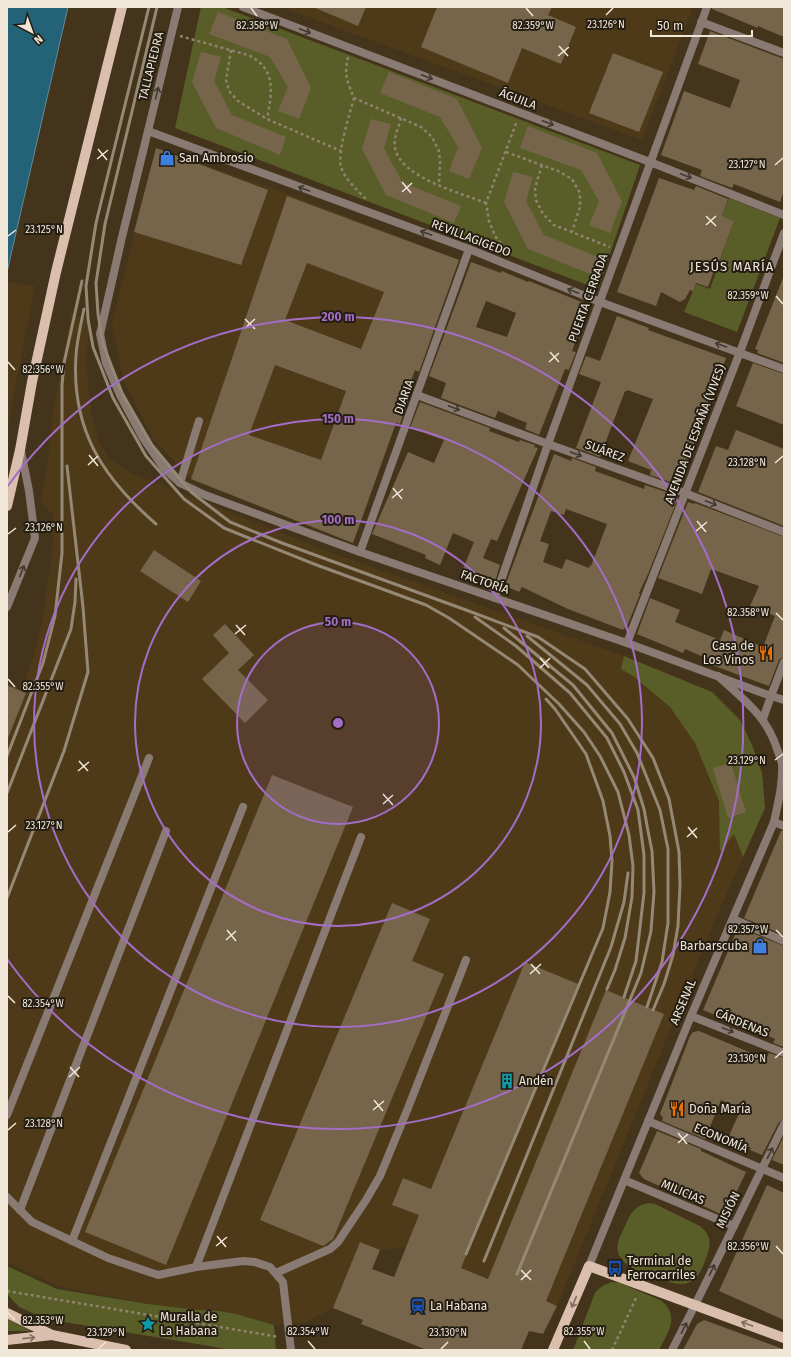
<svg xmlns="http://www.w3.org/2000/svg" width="791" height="1357" font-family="'Fira Sans',sans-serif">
<rect width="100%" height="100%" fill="#44341b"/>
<g fill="#4e3a19">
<polygon points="281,7 693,7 642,140"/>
<polygon points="156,148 283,192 455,258 353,544 191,479 154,440 123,379 112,323"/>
<polygon points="7,282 35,286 7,430"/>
<polygon points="71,315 90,318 86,365 91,410 98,440 109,459 131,473 321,549 624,656 712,692 740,720 752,745 762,773 765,808 716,918 557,1306 407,1247 380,1250 360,1242 333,1308 306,1322 289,1324 274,1325 236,1314 219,1311 198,1310 148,1304 58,1286 7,1262 7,728 32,662 38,639 43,616 52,553 54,516 41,501 48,459 54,406"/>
</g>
<g fill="#595e29">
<polygon points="201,7 222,7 640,165 598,289 175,128"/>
<polygon points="729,198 780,218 737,332 684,312 696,284 710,289 734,221 722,216"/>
<polygon points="624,656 712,692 740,720 752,745 762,773 765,808 743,857 734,834 720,852 719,801 695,743 670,707 633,676 621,669"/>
<path d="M 648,1203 L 655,1204 L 700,1226 C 713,1237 711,1246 705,1261 C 699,1277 692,1287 673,1283 C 655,1276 612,1269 618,1243 C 619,1237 623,1231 625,1226 C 630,1214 634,1206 648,1203 Z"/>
<polygon points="7,1266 57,1289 148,1304 198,1310 219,1311 236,1314 274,1325 276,1350 233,1350 46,1319 19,1307 7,1294"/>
<path d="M 613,1282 L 620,1283 L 662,1301 C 680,1317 668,1332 659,1350 L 573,1350 L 595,1293 C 600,1287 605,1284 613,1282 Z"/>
<polygon points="7,1319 31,1331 7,1331"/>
</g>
<polygon fill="#246278" stroke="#628a95" points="7,7 68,7 7,272"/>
<g fill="#76654a" fill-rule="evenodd">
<polygon points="313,7 366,7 358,26"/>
<polygon points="437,7 552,7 548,15 576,27 561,64 522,48 508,83 421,47"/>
<polygon points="712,7 784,7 784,37 758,26 758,28 712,9"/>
<polygon points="218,12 287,39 311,88 299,119 278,111 288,87 270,57 209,34"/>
<polygon points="710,31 784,59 784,191 780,202 734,184 732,188 700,176 702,170 661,155 684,91 730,108 740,80 698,64"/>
<polygon points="201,52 221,57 214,81 232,115 286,137 280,155 216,128 192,82"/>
<polygon points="613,53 663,72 639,132 589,113"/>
<polygon points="389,72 457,99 482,148 469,179 449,171 458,147 440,117 380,93"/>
<polygon points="371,119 391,124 384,148 402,182 461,206 454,223 386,195 362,149"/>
<polygon points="528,126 597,153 622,201 610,233 589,225 599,201 581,170 520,148"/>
<polygon points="156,148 268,190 241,265 134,232"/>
<polygon points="513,172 533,177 526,201 544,235 603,259 595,276 528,249 504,202"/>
<polygon points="659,178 694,190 696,186 728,199 722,216 734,221 717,268 715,268 708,287 696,283 693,291 690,290 685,299 680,302 661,292 656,306 617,292"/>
<path d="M 287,196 L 459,260 L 419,372 L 415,370 L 405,397 L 409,398 L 400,424 L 396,423 L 353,543 L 191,479 ZM 307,263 L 384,292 L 361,349 L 285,320 ZM 275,365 L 346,391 L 321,460 L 249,435 Z"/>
<path d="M 471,262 L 501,273 L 502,271 L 528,282 L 529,281 L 589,305 L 572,351 L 576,352 L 569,370 L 565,369 L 539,435 L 525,429 L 527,423 L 498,411 L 495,418 L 441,398 L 446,383 L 429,376 ZM 486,301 L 516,313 L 507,337 L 476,327 Z"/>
<polygon points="783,278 784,279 784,363 757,353 758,350 755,349"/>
<polygon points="617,316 649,328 648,330 726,358 679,485 650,475 651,470 628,461 653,399 627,390 626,392 625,391 600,457 576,448 601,382 579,374 586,356 600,361"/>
<polygon points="753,363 784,374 784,425 736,406"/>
<polygon points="420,402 490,428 489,431 519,442 520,440 535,445 534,447 538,448 497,541 491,539 483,558 500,565 495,582 463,569 474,542 453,533 440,565 425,558 426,555 372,534 408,452 434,463 444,440 410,428"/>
<polygon points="736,430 784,449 784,526 698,492 716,446 728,450"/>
<path d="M 554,454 L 571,461 L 572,458 L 596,467 L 595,471 L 644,489 L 645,485 L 675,495 L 675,497 L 678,498 L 648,574 L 639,593 L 640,594 L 626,629 L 624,628 L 623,630 L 568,609 L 522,587 L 519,592 L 505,586 ZM 566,509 L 607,524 L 591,566 L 590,565 L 589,568 L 566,559 L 562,569 L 543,562 L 549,544 L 540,541 L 551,511 L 564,515 Z"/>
<polygon points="688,502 694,504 695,503 784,537 784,657 781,658 779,660 769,686 712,665 713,661 685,649 683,653 637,634 650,598 680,610 675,622 720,640 724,630 763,647 775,616 750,606 759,586 711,569 702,594 658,578"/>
<polygon points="154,550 201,581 188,602 140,571"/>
<polygon points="225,624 254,655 238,670 268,700 245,723 202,679 229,653 213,635"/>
<polygon points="7,685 26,693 8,738 7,737"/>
<polygon points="731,763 746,812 728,818 713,768"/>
<polygon points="272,775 353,807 166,1265 85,1232"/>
<polygon points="781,831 784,831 784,935 744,918"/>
<polygon points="392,903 430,919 412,961 444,974 333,1239 323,1246 260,1220"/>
<polygon points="740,928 784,946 784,1047 773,1043 775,1039 743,1024 742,1026 703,1010 737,930 739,931"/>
<polygon points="525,962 578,984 461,1268 488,1279 606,990 664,1014 546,1301 557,1306 543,1334 529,1331 521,1350 427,1350 361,1324 363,1320 333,1308 360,1242 380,1250 372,1269 394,1277 419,1215 392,1205 403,1178 431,1189"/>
<polygon points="699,1031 766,1059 769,1053 784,1058 784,1119 779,1122 762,1155 750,1150 751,1148 728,1138 741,1109 721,1100 705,1139 662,1121 663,1118 660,1114 690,1036 693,1032"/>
<polygon points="657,1131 701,1149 701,1151 746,1172 725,1216 644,1179 639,1173"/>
<polygon points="784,1136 784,1165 772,1160"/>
<polygon points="767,1185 784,1193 784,1320 719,1291"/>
<polygon points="704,1320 783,1349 783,1350 683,1350 697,1324"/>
</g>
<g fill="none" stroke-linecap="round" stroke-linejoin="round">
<g stroke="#90836e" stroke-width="2.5" stroke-dasharray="3 3" stroke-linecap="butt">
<path d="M 180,36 L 248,55 C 277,69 272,92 267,119"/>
<polyline points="231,50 226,80 229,91 238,101 267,119 341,151"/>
<path d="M 348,57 C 344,75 347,81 354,98 L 421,127 L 432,137 L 439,151 L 440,162 L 439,184"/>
<path d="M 354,98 C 350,113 337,153 341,167 C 344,178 358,191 366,199"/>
<path d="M 401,118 C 399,126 393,139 395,148 C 401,178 461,193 486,203"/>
<polyline points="506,152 558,171 572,179 580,193 580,207 572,232"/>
<polyline points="542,165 535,188 536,200 543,214 554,225 610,247"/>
<polyline points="508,253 495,236 489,221 486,203 517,121"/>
<polyline points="7,1291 279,1337"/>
<polyline points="612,1350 637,1296"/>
</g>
<g stroke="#897b73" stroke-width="8">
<polyline points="148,131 122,237 100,334 106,363 120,395 143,438 163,467 180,483 199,421"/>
<polyline points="7,607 35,538 29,491 21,451"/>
<polyline points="7,1115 149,758"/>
<polyline points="7,1197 32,1222 108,1258 158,1275 196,1267"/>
<polyline points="20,1210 166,831"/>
<polyline points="72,1241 243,807"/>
<polyline points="276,1273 330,1249 338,1242 366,1200 380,1176 408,1108 466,960"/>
<polyline points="291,1350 283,1282 270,1267 255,1262 243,1261 196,1267 361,837"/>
</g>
<g stroke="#897b73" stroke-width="8">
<polyline points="178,7 148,131 469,249 600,302 784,369"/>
<polyline points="243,7 650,162 784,215"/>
<polyline points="701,22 784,53"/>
<polyline points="417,395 548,444 685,493 784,532"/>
<polyline points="180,483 205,495 360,552 627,643"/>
<polyline points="360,552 469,249"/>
<polyline points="495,598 548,444 707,7"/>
<polyline points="784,662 771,696 784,700"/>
<polyline points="774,822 784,826"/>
<polyline points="648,1121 784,1178"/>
<polyline points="624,1180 734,1226"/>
<polyline points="695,1305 784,1124"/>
</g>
<g stroke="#897b73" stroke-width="8">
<polyline points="763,719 771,696 627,643 740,352 784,233"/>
<polyline points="733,919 784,941"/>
<polyline points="691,1016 784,1053"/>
<path d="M 589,1266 L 691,1016 L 774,822 C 778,803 783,784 782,764 C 781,759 779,754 777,749 C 767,716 743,699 718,676"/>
<polyline points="672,1350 695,1305"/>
</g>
<g stroke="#dabeae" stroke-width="10">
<polyline points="7,506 20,450 32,382 56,272 122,7"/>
<polyline points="7,1313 52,1335 126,1350"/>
<polyline points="7,1340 52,1335"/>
<polyline points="553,1350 589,1266 784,1338"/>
</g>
<g stroke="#958874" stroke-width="3">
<polyline points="149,7 96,223 86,286 88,319 93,347 113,398 146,456 184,499 224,528 314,564 426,605 449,618 518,665 559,704 584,732 600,756 618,792 629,835 633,866 632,897 625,938 615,970 607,989"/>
<polyline points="157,7 105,224 96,283 98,314 103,344 122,393 152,445 191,492 230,522 282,543 466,610 538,637 585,669 628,719 653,758 669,799 679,852 680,885 678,926 673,955 664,984 653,1010"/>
<path d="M 84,309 C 81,324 77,340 76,355 C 71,429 102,477 156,524"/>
<polyline points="475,617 516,646 570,693 607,738 624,772 638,810 644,855 644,893 636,961 624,997"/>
<polyline points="504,628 573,685 612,733 634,777 644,809 648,831 652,851 654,892 651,931 641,973 517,1274"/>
<polyline points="527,636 587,685 620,724 637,753 660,810 668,849 668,923 662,962 647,1007"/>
<polyline points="7,756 43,663 55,616 62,553 62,385 64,363 82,281"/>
<polyline points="7,793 71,629 75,602 76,579"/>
<polyline points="7,898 64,751 88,672 83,607 67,466"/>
<polyline points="466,1254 603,928 610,892 612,861 610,836 603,801 586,754 555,709 546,699"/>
<polyline points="484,1261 611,947 624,902 628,873"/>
</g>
</g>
<defs><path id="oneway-shaft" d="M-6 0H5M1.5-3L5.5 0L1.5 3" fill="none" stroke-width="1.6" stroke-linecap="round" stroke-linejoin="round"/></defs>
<g stroke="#42392f">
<use href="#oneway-shaft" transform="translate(305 31) rotate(21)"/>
<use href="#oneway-shaft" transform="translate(427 77) rotate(21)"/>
<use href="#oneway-shaft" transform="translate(157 93) rotate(-76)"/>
<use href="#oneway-shaft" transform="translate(548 123) rotate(21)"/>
<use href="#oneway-shaft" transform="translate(686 176) rotate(21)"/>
<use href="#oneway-shaft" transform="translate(304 189) rotate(-160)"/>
<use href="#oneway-shaft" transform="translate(426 233) rotate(-160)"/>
<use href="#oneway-shaft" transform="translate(573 291) rotate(-158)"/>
<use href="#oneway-shaft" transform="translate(721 345) rotate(-160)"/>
<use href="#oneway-shaft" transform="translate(454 408) rotate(21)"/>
<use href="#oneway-shaft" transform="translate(576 454) rotate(20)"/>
<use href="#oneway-shaft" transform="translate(711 503) rotate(22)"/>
<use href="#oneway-shaft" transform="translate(22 571) rotate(-68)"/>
<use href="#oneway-shaft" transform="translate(728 1030) rotate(22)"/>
<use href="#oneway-shaft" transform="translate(770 1153) rotate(-64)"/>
<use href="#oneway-shaft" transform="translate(712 1270) rotate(-64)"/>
<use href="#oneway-shaft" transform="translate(684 1328) rotate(-63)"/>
</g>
<g stroke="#7f6e60">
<use href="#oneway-shaft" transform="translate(574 1302) rotate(113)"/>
<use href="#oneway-shaft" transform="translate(747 1324) rotate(-160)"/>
<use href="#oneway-shaft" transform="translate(29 1338) rotate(-6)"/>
</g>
<path fill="none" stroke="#f1e7d8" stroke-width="1.5" d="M 251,8 L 257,16M 526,8 L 533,16M 606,15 L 613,8M 559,46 L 568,56M 558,56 L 569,47M 98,149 L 107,160M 97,159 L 108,150M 775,165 L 783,158M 402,182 L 411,193M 402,192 L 412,183M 706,216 L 716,226M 706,225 L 716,216M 8,236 L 16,230M 776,296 L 783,304M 245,319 L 255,329M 245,328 L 255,319M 550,352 L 559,362M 8,362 L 15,370M 549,362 L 559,353M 89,455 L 98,466M 775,463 L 783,456M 88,465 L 98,456M 393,488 L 402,499M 392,498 L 403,489M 697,521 L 706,532M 696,531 L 707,522M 8,534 L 16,528M 776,613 L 783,620M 236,625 L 245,635M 235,634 L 246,625M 540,658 L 549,668M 540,668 L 550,658M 8,679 L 15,687M 775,760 L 783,754M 79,761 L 88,771M 78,771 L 89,762M 383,794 L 393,805M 383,804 L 393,795M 688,827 L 697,838M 8,832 L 16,825M 687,837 L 697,828M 227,930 L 236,941M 776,930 L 783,937M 226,940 L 236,931M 531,964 L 540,974M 530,974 L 541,964M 8,996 L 15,1003M 775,1058 L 783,1051M 70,1067 L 79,1077M 69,1077 L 80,1067M 374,1100 L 383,1111M 373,1110 L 384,1101M 8,1130 L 16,1123M 678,1133 L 687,1144M 678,1143 L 688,1134M 217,1236 L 226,1247M 216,1246 L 227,1237M 776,1246 L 783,1254M 521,1270 L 531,1280M 521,1280 L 531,1270M 8,1313 L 15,1320M 308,1341 L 315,1349M 584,1341 L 590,1349M 98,1349 L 106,1342M 441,1349 L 448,1342"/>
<circle cx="338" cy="723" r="101" fill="#a46dc8" fill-opacity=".12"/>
<g fill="none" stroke="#a46dc8" stroke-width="2">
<circle cx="338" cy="723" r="101"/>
<circle cx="338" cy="723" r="203"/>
<circle cx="338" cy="723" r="304"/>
<path d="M7 487A406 406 0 1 1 7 959"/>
</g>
<defs>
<g id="shop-bare" transform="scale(1.2)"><path d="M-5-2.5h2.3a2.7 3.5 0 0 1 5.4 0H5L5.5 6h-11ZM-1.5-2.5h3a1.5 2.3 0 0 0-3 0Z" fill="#3f7fe0" stroke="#241d12" stroke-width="2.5" paint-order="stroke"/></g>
<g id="restaurant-bare" transform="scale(1.2)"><path d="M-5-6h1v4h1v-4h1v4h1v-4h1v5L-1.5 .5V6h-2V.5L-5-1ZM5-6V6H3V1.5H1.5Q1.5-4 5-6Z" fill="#e8710a" stroke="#241d12" stroke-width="2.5" paint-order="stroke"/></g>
<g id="building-bare" transform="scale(1.2)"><path d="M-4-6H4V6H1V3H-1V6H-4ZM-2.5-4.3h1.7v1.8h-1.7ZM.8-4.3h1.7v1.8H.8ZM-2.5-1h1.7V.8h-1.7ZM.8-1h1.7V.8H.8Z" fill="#0f9aa8" stroke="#241d12" stroke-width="2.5" paint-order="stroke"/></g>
<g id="bus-bare" transform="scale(1.2)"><path d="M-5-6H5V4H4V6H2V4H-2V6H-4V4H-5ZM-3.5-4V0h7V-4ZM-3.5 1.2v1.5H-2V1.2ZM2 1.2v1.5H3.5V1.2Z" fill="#1a4fb4" stroke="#241d12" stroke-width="2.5" paint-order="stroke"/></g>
<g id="station-bare" transform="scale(1.2)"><path d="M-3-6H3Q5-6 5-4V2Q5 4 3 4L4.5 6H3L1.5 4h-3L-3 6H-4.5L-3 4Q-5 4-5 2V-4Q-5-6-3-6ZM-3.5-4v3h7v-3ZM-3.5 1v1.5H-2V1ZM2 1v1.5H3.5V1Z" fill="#1a4fb4" stroke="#241d12" stroke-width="2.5" paint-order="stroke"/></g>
<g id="sight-bare" transform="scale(1.2)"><path d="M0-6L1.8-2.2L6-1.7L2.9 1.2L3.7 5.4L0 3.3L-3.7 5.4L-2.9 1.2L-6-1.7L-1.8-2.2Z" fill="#0f9aa8" stroke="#241d12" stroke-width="2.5" paint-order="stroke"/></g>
</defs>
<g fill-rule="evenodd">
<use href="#shop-bare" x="167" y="158"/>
<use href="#restaurant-bare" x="766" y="653"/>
<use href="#shop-bare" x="760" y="946"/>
<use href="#building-bare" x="507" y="1081"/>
<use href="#restaurant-bare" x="677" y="1109"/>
<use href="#bus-bare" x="615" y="1268"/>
<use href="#station-bare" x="418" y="1306"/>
<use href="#sight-bare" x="148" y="1324"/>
</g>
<g text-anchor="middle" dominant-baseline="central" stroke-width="4" stroke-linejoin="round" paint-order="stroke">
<g font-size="12" fill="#f1e7d8" stroke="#241d12">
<text transform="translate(151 66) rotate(-76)">TALLAPIEDRA</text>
<text transform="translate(518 99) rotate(21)">ÁGUILA</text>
<text transform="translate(471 238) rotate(21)">REVILLAGIGEDO</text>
<text transform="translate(588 298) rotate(-70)">PUERTA CERRADA</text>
<text transform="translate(404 397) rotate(-70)">DIARIA</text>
<text transform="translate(695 434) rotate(-69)">AVENIDA DE ESPAÑA (VIVES)</text>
<text transform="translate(605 451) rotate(20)">SUÁREZ</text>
<text transform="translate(485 582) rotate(19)">FACTORÍA</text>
<text transform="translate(683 1002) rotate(-67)">ARSENAL</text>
<text transform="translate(742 1023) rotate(22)">CÁRDENAS</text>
<text transform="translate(721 1138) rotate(23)">ECONOMÍA</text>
<text transform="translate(683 1192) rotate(23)">MILICIAS</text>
<text transform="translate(728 1210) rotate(-64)">MISIÓN</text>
</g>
<g font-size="12" fill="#f1e7d8" stroke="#241d12" text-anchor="start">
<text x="179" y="158">San Ambrosio</text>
<text x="754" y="646" text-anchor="end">Casa de<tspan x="754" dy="14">Los Vinos</tspan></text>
<text x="748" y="946" text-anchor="end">Barbarscuba</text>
<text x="519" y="1081">Andén</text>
<text x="689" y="1109">Doña María</text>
<text x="627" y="1261">Terminal de<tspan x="627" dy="14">Ferrocarriles</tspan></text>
<text x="430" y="1306">La Habana</text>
<text x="160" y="1317">Muralla de<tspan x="160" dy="14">La Habana</tspan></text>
</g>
<g font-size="13" letter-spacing="1" fill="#f1e7d8" stroke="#241d12">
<text x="732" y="266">JESÚS MARÍA</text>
</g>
</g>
<g font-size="10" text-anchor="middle" fill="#f1e7d8" stroke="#241d12" stroke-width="4" stroke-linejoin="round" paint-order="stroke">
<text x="606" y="28">23.126°N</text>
<text x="257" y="29">82.358°W</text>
<text x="533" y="29">82.359°W</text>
<text x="747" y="168">23.127°N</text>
<text x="44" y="233">23.125°N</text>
<text x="748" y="299">82.359°W</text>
<text x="43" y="373">82.356°W</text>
<text x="747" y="466">23.128°N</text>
<text x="44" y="531">23.126°N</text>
<text x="748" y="616">82.358°W</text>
<text x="43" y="690">82.355°W</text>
<text x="747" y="764">23.129°N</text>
<text x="44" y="829">23.127°N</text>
<text x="748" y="933">82.357°W</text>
<text x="43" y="1007">82.354°W</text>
<text x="747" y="1062">23.130°N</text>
<text x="44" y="1127">23.128°N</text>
<text x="748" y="1250">82.356°W</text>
<text x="43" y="1324">82.353°W</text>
<text x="308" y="1335">82.354°W</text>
<text x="584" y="1335">82.355°W</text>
<text x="106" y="1336">23.129°N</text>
<text x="448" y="1336">23.130°N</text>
</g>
<circle cx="338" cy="723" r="6" fill="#a46dc8" stroke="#241d12" stroke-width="2"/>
<g font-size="12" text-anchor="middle" font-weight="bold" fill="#a46dc8" stroke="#241d12" stroke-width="4" stroke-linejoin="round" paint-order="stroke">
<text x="338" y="321">200 m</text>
<text x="338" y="423">150 m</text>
<text x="338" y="524">100 m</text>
<text x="338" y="626">50 m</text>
</g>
<rect width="791" height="1357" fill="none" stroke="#f1e7d8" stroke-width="16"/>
<g transform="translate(32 32) rotate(139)" stroke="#241d12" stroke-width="3" paint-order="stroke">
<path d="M0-3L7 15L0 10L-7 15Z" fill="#f1e7d8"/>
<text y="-6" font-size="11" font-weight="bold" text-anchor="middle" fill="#f1e7d8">N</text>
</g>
<path d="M651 30v6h101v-6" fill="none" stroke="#f1e7d8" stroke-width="2"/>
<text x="657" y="30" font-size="12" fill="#f1e7d8" stroke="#241d12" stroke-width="3" paint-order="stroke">50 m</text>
</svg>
